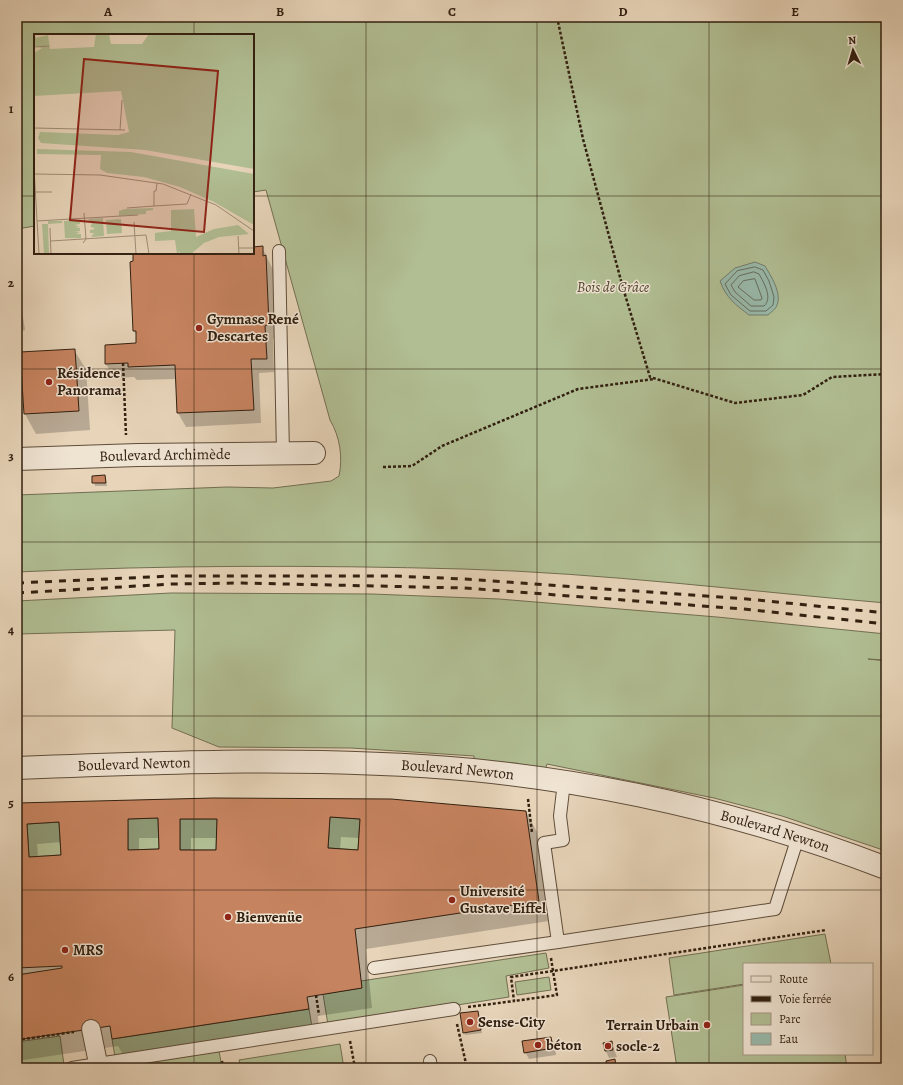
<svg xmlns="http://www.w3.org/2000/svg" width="903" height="1085" font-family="Alegreya,serif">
<rect width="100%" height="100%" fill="#e7d4b9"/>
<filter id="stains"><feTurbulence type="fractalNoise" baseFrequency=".005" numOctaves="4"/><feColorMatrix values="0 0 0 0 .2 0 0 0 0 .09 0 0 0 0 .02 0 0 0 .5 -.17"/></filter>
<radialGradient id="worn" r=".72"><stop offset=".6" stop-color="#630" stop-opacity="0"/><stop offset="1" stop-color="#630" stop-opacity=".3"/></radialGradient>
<g fill="#b1be93" stroke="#726f52">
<path d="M 17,17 L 886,17 L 886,603 C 745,591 604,573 463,569 C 315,565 165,565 17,572 L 17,495 L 227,487 L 273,488 L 331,481 L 339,476 C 343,457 340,437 330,420 L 266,190 L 253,192 L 253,35 L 35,35 L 35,226 L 17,229 Z"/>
<polygon points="171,593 372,594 499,599 717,617 886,634 886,660 868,659 886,661 886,851 782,816 714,798 547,764 545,770 474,762 474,756 351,748 219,747 172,728 175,630 17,634 17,601"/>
<polygon points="330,817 360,819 358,850 328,848"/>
<polygon points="158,818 159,849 128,850 128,819"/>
<polygon points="180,819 217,819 216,850 180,850"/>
<polygon points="59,822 61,855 29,857 27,824"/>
<polygon points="825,934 831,964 744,964 744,984 674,995 669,958"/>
<polygon points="546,953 549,968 506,976 509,997 328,1025 323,994 361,988 361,981"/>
<polygon points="549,977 551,990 517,995 515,982"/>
<polygon points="744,985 744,1054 845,1054 847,1068 677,1068 666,997"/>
<polygon points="309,1009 312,1027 115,1057 112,1039"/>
<polygon points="60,1036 64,1065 41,1068 17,1068 17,1042"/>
<polygon points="340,1044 344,1068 241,1068 239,1060"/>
<polygon points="219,1051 222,1068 120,1068 120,1066"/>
</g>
<path fill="#98b9aa" stroke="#6f7c6c" d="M 755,262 L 765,266 C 771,276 782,293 777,305 C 776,309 771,312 768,315 L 749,315 C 736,305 726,298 720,281 L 735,268 Z"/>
<g fill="#0003" fill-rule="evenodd">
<polygon points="262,247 273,270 276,338 273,339 274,372 259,373 261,423 186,427 178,413 176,379 137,380 134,377 114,378 106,364 106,346 138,344 137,336 134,331 253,253 253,248"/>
<polygon points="17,278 25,330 17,332"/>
<polygon points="74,350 86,369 90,430 36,434 25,414 21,353"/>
<polygon points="105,476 107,486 95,486 93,477"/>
<path d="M 213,799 L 526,812 L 537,832 L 549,921 L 366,949 L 372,1008 L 318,1016 L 319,1028 L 125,1058 L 118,1046 L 17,1061 L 17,805 L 53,802 ZM 341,837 L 360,838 L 359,851 L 340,850 ZM 139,838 L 160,838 L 160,850 L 139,851 ZM 191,838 L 218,838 L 218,851 L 191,851 ZM 61,842 L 62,856 L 38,857 L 37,844 Z"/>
<polygon points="478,1012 482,1033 465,1035 464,1032"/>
<polygon points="551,1038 555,1045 556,1055 529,1059 525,1052"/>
<polygon points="611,1042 617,1057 609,1058 606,1051"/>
</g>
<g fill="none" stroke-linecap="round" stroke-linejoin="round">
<g stroke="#656c5d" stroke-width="1">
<polygon points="755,267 763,270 769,281 774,297 773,305 766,311 750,311 731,295 725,284 737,271"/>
<path d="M 754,272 L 759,274 C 764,283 773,298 764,306 L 751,306 L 735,292 L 731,285 L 739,276 Z"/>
<polygon points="755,279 762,298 761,300 754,300 738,287 743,281"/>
</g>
</g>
<g fill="#c6835f" stroke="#322010" fill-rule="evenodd">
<polygon points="263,246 263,256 266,255 269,324 265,326 267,359 251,359 254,410 177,413 175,365 128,367 128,363 105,364 105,345 136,343 136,331 133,331 130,262 133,261 133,253 253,253 253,247"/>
<polygon points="75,349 79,411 24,414 20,352"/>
<polygon points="105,475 106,483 92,483 92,476"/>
<path d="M 213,798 L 391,799 L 526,811 L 539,901 L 355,929 L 362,988 L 307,997 L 309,1009 L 112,1039 L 110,1026 L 17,1040 L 17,975 L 62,968 L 62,966 L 17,968 L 17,803 ZM 330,817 L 360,819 L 358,850 L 328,848 ZM 158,818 L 159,849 L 128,850 L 128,819 ZM 180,819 L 217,819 L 216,850 L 180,850 ZM 59,822 L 61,855 L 29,857 L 27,824 Z"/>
<polygon points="478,1011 481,1030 463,1033 460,1013"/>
<polygon points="551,1037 553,1048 524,1053 522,1041"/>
<polygon points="612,1041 613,1050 605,1051 603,1043"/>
<polygon points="615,1059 616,1068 607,1068 606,1061"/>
<polygon points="558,1065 559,1068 543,1068 543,1067"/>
</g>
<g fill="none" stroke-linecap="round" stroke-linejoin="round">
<g stroke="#5f4d3a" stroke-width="14">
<g id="service">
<polyline points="279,251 283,454"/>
<polyline points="564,782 560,816 563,840 544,843 558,942 775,909 798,837"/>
<polyline points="374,968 558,942"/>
<polyline points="430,1061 431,1068"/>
<polyline points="72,1068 454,1009"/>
</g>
</g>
<g stroke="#5f4d3a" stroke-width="20">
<polyline id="pedestrian" points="91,1029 99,1068"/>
</g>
<g stroke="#5f4d3a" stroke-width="24">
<g id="minor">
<path id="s1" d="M 17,459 L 138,455 L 314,453"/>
<path id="s2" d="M 17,768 C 169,762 322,756 473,770 C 614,784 754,817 886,868"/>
</g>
</g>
<g stroke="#322010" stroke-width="2.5" stroke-dasharray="3 2" stroke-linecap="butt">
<polyline points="557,17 583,139 623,288 650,377 735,403 803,395 832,377 886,374"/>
<polyline points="123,363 126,435"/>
<polyline points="383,467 412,466 442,446 578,389 654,379"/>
<polyline points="528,799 532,833"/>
<polyline points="551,958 553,971 826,930"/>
<polyline points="316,995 319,1015"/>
<polyline points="468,1007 514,1001 511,977 553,971 557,995 514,1001"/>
<polyline points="457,1024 467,1068"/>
<polyline points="17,1040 74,1032"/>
<polyline points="350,1041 355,1068"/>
<polyline points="222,1061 223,1068"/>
</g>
<use href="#service" stroke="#efe3d2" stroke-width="12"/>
<use href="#pedestrian" stroke="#efe3d2" stroke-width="18"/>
<use href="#minor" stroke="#efe3d2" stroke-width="22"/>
<g stroke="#322010" stroke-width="3" stroke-dasharray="7 7" stroke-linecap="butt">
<polyline points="17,583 172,576 393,576 465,579 747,599 886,613"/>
<polyline points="17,593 172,584 242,583 464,588 743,609 886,624"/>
</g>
</g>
<path fill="none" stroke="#322010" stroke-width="1" stroke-opacity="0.55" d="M 194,17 L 194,35M 366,17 L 366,1068M 537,17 L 537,1068M 709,17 L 709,1068M 17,196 L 35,196M 253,196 L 886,196M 194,253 L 194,1068M 17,369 L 886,369M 17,542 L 886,542M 17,716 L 886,716M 17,890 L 886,890"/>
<g fill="#8f2418" stroke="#efe3d2" stroke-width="1.5">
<circle cx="199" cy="328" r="4"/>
<circle cx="49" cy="382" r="4"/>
<circle cx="452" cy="900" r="4"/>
<circle cx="228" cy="917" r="4"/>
<circle cx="65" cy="950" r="4"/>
<circle cx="470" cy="1022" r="4"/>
<circle cx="707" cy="1025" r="4"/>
<circle cx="538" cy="1045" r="4"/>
<circle cx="608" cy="1046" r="4"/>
</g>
<g text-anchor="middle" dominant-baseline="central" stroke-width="3" stroke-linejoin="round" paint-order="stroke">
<g font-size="15" font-style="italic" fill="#524831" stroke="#efe3d2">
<text x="613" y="287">Bois de Grâce</text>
</g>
<g font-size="15" font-weight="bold" fill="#322010" stroke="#efe3d2" text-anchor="start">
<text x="207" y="319">Gymnase René<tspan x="207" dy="17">Descartes</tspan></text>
<text x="57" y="373">Résidence<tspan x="57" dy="17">Panorama</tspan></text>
<text x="460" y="891">Université<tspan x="460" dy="17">Gustave Eiffel</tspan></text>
<text x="236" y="917">Bienvenüe</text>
<text x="73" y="950">MRS</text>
<text x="478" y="1022">Sense-City</text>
<text x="699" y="1025" text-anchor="end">Terrain Urbain</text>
<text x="546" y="1045">béton</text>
<text x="616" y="1046">socle-2</text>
</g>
<g font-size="15" fill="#322010" stroke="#efe3d2">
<text stroke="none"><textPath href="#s1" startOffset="148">Boulevard Archimède</textPath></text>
<text stroke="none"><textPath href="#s2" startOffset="117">Boulevard Newton</textPath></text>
<text stroke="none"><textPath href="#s2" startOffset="441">Boulevard Newton</textPath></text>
<text stroke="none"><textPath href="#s2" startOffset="765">Boulevard Newton</textPath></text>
</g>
</g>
<g transform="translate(34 34)">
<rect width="220" height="220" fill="#e7d4b9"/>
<path d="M 0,0 L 2,4 L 14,1 L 16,15 L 60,13 L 62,0 L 75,0 L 77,10 L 108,10 L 115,0 L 220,0 L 220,135 L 111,116 L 7,109 L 4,104 L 6,98 L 84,101 L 95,98 L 87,57 L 0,62 L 0,19 L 8,14 L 0,12 ZM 3,115 L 97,118 L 220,140 L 220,191 L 180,168 L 146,153 L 110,143 L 73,139 L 66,135 L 67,121 L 3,120 ZM 119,174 L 119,176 L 112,177 L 112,180 L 85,182 L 85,177 L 91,175 ZM 160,175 L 162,203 L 180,195 L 204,191 L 215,200 L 185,203 L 170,209 L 157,220 L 145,220 L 146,217 L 143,220 L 141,206 L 121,207 L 121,199 L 137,197 L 137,176 ZM 69,184 L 70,202 L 57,203 L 60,199 L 56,199 L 56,196 L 61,195 L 56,192 L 58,190 L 54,185 ZM 87,185 L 88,199 L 73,200 L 72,186 ZM 46,186 L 46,190 L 41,191 L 46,193 L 41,193 L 46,194 L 46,197 L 41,197 L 46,198 L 42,200 L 47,200 L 47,204 L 31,204 L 30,187 ZM 14,187 L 28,187 L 28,189 L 14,190 L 15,220 L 10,220 L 8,190 L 14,190 Z" fill="#b1be93"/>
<path fill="none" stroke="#9f8c75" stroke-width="1" d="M 0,13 L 15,12M 0,94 L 91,96M 86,96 L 88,66M 0,135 L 5,220M 0,140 L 66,141 L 129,150 L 182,171 L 220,197M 123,149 L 122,157 L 120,157 L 120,172 L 153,170 L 157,160M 1,158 L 18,158M 93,174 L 120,172M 3,187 L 104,181M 100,188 L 102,220M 16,194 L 17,220M 204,202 L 205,220M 17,207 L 112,201 L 115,220M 49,209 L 52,205 L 50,179M 205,214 L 220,214"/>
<path fill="#8f2418" fill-opacity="0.15" stroke="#8f2418" stroke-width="2" d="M 50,25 L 184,37 L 170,198 L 36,186 Z"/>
<rect width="220" height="220" fill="none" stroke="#322010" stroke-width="2"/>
</g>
<rect width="903" height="1085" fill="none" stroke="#e7d4b9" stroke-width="44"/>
<rect x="743" y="963" width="130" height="92" fill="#efe3d2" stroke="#a39584"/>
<rect x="751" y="976" width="20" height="6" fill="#efe3d2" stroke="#a39584"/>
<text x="779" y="983" font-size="12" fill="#322010">Route</text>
<rect x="751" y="996" width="20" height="6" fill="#322010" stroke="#a39584"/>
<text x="779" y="1003" font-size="12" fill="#322010">Voie ferrée</text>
<rect x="751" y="1013" width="20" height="12" fill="#b1be93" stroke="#a39584"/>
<text x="779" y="1023" font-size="12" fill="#322010">Parc</text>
<rect x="751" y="1033" width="20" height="12" fill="#98b9aa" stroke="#a39584"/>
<text x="779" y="1043" font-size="12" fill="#322010">Eau</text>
<g transform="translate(853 50) rotate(355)" stroke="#efe3d2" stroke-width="3" paint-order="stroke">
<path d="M0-3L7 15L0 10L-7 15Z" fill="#322010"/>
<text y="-6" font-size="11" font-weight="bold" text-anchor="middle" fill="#322010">N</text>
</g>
<rect x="22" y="22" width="859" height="1041" fill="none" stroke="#322010" stroke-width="1.5"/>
<g font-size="13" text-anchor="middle" font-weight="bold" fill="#322010">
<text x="108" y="16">A</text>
<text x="280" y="16">B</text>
<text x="452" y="16">C</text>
<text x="623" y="16">D</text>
<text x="795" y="16">E</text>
<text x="11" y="113">1</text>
<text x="11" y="287">2</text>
<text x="11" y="460">3</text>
<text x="11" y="634">4</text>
<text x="11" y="807">5</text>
<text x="11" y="981">6</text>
</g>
<rect width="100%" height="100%" filter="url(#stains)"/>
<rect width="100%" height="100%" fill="url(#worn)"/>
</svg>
